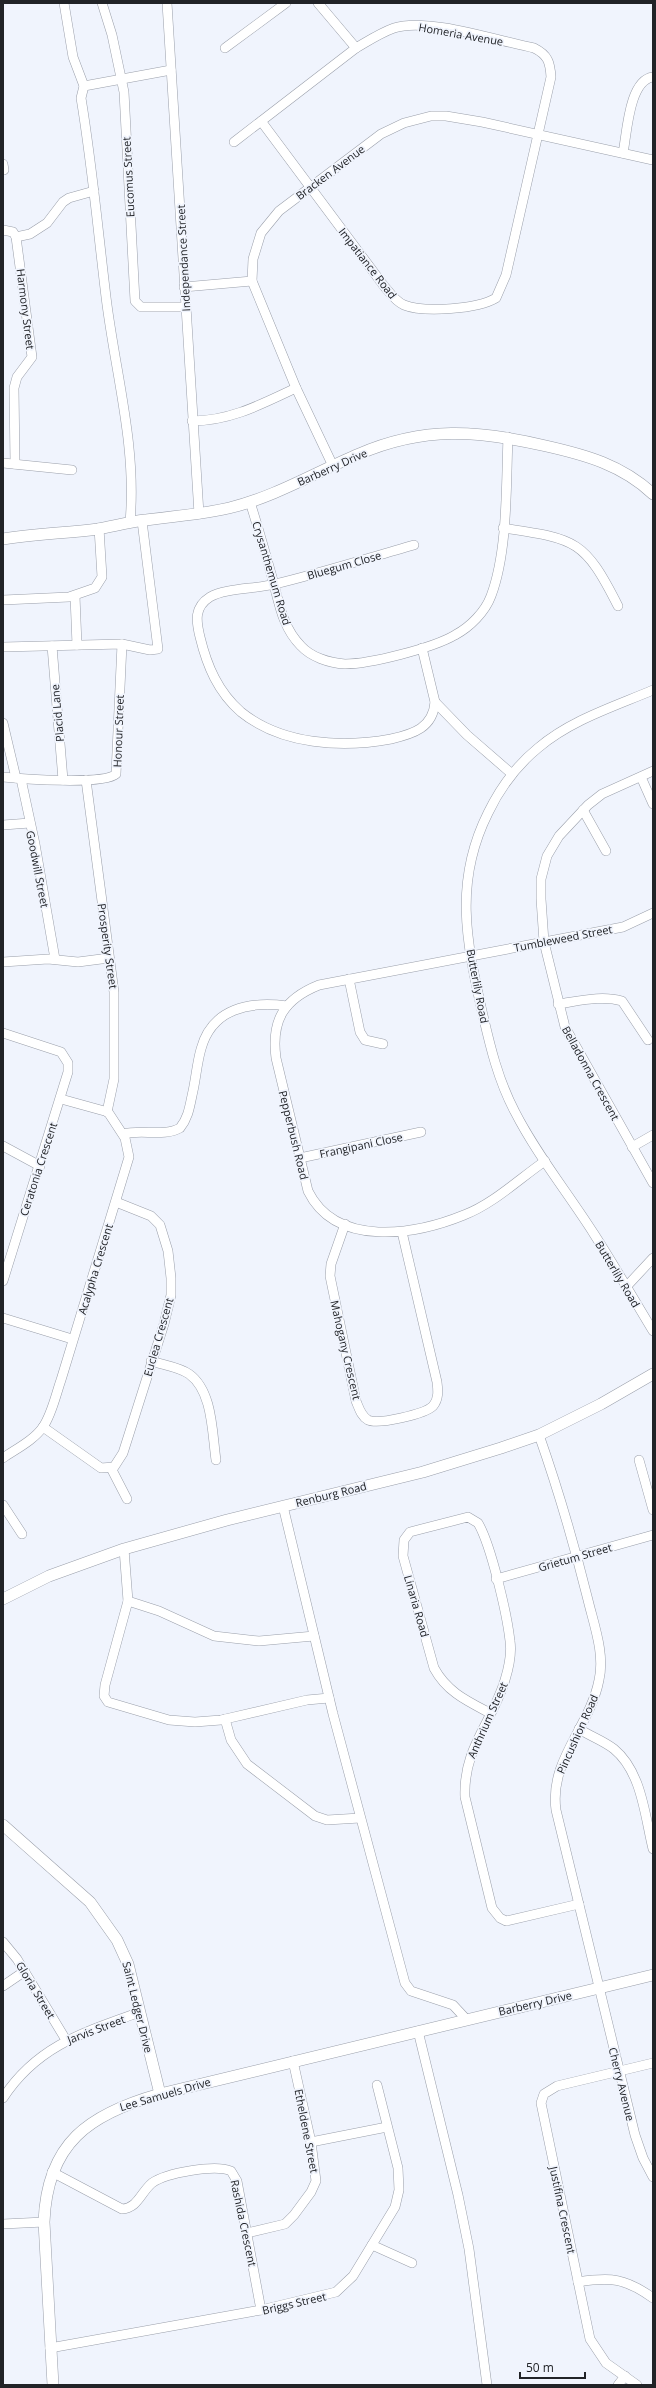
<svg xmlns="http://www.w3.org/2000/svg" width="656" height="2388" font-family="'Open Sans',sans-serif">
<rect width="100%" height="100%" fill="#f0f4fd"/>
<g fill="none" stroke-linecap="round" stroke-linejoin="round">
<g stroke="#9a9faa" stroke-width="10">
<g id="minor">
<path d="M 64,3 L 73,57 L 84,86 L 81,98 C 92,164 98,231 106,297 C 115,372 137,446 130,522"/>
<polyline points="102,3 112,35 124,92 135,301 141,307 185,307"/>
<polyline points="167,3 199,514"/>
<polyline points="318,3 356,48"/>
<polyline points="225,48 286,3"/>
<polyline points="84,86 171,70"/>
<path d="M 234,142 L 356,48 C 368,41 380,33 394,28 C 427,17 498,41 534,48 C 548,55 550,62 551,77 L 506,275 L 496,298 C 478,309 424,313 404,305 C 396,302 390,293 384,286 L 261,121"/>
<path d="M 623,153 C 627,133 629,80 653,77"/>
<polyline points="3,164 4,170"/>
<polyline points="3,230 13,232 16,237 32,357 17,377 14,388 15,464"/>
<polyline points="16,237 30,234 47,223 63,202 69,198 94,191"/>
<polyline points="184,287 252,281"/>
<path d="M 192,421 C 230,421 262,404 296,388"/>
<polyline points="3,463 72,470"/>
<polyline points="333,466 296,388 252,281 253,259 261,233 279,211 381,134 404,123 431,116 446,116 482,122 653,160"/>
<path d="M 250,502 C 258,527 265,552 272,577 C 279,602 282,627 301,646 C 311,657 329,663 345,664 C 370,664 433,648 455,635 C 470,627 485,612 491,596 C 508,551 506,485 508,437"/>
<path d="M 503,528 C 576,539 584,539 618,606"/>
<path d="M 414,545 C 368,558 321,573 275,584 C 256,589 225,588 210,597 C 194,607 196,621 200,637 C 207,666 218,692 241,712 C 282,745 342,748 391,739 C 413,734 433,728 435,702 L 422,648"/>
<polyline points="75,596 77,645"/>
<polyline points="3,600 69,597 95,588 102,577 99,528"/>
<polyline points="52,646 63,780"/>
<polyline points="3,647 122,644 150,650 158,649 142,521"/>
<path d="M 653,690 C 613,707 571,720 538,748 C 516,766 500,788 488,813 C 454,881 466,940 482,1011 C 490,1046 498,1080 515,1112 C 537,1155 568,1193 594,1234 C 614,1265 633,1298 653,1331"/>
<polyline points="435,702 467,735 512,774"/>
<polyline points="3,723 16,778"/>
<polyline points="653,771 602,794 588,805 559,836 547,856 541,879 541,899 544,942 565,1027 653,1183"/>
<path d="M 3,777 C 22,779 104,785 116,774 L 122,644"/>
<polyline points="641,777 653,804"/>
<polyline points="21,779 35,844 55,959"/>
<polyline points="86,780 114,992 114,1079 107,1112"/>
<polyline points="583,810 606,851"/>
<polyline points="3,825 30,823"/>
<polyline points="3,962 48,959 78,962 109,958"/>
<polyline points="349,979 360,1032 365,1040 383,1044"/>
<path d="M 558,1004 C 579,1001 602,995 622,1001 L 648,1040"/>
<polyline points="3,1033 61,1052 68,1063 68,1072 3,1281"/>
<path d="M 123,1134 C 141,1129 164,1137 180,1128 C 189,1117 190,1104 193,1091 C 196,1077 197,1063 201,1049 C 212,1008 250,1001 287,1006"/>
<polyline points="3,1146 40,1166"/>
<polyline points="632,1147 653,1135"/>
<polyline points="300,1158 421,1132"/>
<path d="M 545,1161 C 519,1179 493,1204 464,1215 C 415,1235 336,1248 308,1191 L 276,1058 C 271,1020 284,999 319,985 L 623,927 L 653,913"/>
<path d="M 345,1224 L 331,1264 L 330,1276 L 356,1401 C 359,1408 361,1416 368,1420 C 378,1425 425,1414 433,1406 C 439,1399 438,1390 437,1382 L 402,1232"/>
<polyline points="626,1287 653,1258"/>
<polyline points="3,1318 72,1339"/>
<path d="M 151,1361 C 163,1365 179,1367 189,1374 C 213,1391 212,1433 216,1460"/>
<polyline points="43,1427 101,1468 114,1467 123,1453 164,1324 171,1295 171,1278 168,1251 160,1225 151,1216 116,1202"/>
<path d="M 539,1435 C 558,1489 574,1544 588,1600 C 594,1625 605,1654 599,1680 C 590,1727 549,1760 556,1810 L 635,2135 L 643,2158 L 653,2177"/>
<path d="M 3,1458 C 16,1449 34,1440 43,1427 C 52,1414 56,1394 61,1380 L 129,1157 L 125,1138 L 108,1112 L 61,1099"/>
<polyline points="639,1460 653,1510"/>
<polyline points="111,1468 127,1499"/>
<polyline points="3,1505 22,1534"/>
<polyline points="283,1506 333,1714 405,1983 411,1991 453,2005 466,2019"/>
<polyline points="124,1549 128,1601 105,1685 104,1696 108,1702 169,1720 195,1722 221,1720 307,1700 329,1698"/>
<polyline points="496,1579 653,1535"/>
<polyline points="128,1601 159,1611 214,1636 259,1641 314,1636"/>
<path d="M 490,1713 C 467,1701 447,1692 434,1668 L 403,1556 L 404,1540 L 410,1532 L 468,1517 L 478,1523 C 491,1545 507,1614 510,1641 C 512,1654 509,1667 505,1680 C 492,1723 463,1748 465,1797 L 492,1908 L 500,1918 L 506,1921 L 579,1904"/>
<polyline points="225,1719 231,1740 247,1764 315,1816 327,1820 360,1818"/>
<path d="M 579,1729 C 590,1736 604,1741 614,1749 C 642,1772 645,1817 653,1849"/>
<polyline points="3,1942 17,1959 66,2040"/>
<polyline points="3,1986 25,1971"/>
<polyline points="418,2031 458,2195 469,2249 487,2385"/>
<path d="M 3,2098 C 37,2046 84,2032 140,2012"/>
<polyline points="311,2142 387,2127"/>
<path d="M 52,2172 L 122,2209 C 138,2208 141,2192 152,2183 C 166,2173 215,2164 231,2171 L 237,2181 L 261,2310"/>
<polyline points="3,2224 44,2222"/>
<polyline points="247,2233 285,2224 294,2215 311,2192 316,2181 311,2142 293,2061"/>
<polyline points="372,2245 412,2263"/>
<path d="M 578,2282 C 611,2277 625,2278 653,2298"/>
<polyline points="50,2348 261,2310 336,2292 353,2276 395,2207 399,2190 398,2168 377,2085"/>
<polyline points="618,2385 625,2376"/>
<polyline points="637,2385 606,2363 590,2339 541,2103 544,2094 557,2086 653,2063"/>
</g>
</g>
<g stroke="#9a9faa" stroke-width="12">
<g id="tertiary">
<path d="M 3,539 C 35,534 67,533 98,529 C 114,526 129,522 145,520 C 173,517 202,514 229,508 C 275,497 316,472 359,454 C 424,426 478,430 546,446 C 586,455 622,465 653,494"/>
<polyline points="3,1599 49,1576 124,1549 227,1520 423,1472 501,1448 539,1435 601,1404 653,1374"/>
<polyline points="3,1825 90,1902 117,1940 128,1964 160,2094"/>
<path d="M 53,2385 L 44,2222 C 47,2143 89,2114 160,2094 L 653,1975"/>
</g>
</g>
<use href="#minor" stroke="#fff" stroke-width="9"/>
<use href="#tertiary" stroke="#fff" stroke-width="11"/>
</g>
<g text-anchor="middle" dominant-baseline="central" stroke-width="3.5" stroke-linejoin="round" paint-order="stroke">
<g font-size="11" fill="#212327" stroke="#f0f4fd">
<text transform="translate(461 34) rotate(10)">Homeria Avenue</text>
<text transform="translate(330 172) rotate(-37)">Bracken Avenue</text>
<text transform="translate(128 177) rotate(-93)">Eucomus Street</text>
<text transform="translate(183 258) rotate(-93)">Independance Street</text>
<text transform="translate(368 263) rotate(52)">Impatiance Road</text>
<text transform="translate(26 309) rotate(83)">Harmony Street</text>
<text transform="translate(332 467) rotate(-24)">Barberry Drive</text>
<text transform="translate(344 565) rotate(-16)">Bluegum Close</text>
<text transform="translate(272 573) rotate(73)">Crysanthemum Road</text>
<text transform="translate(57 713) rotate(-95)">Placid Lane</text>
<text transform="translate(118 731) rotate(-88)">Honour Street</text>
<text transform="translate(38 869) rotate(79)">Goodwill Street</text>
<text transform="translate(563 938) rotate(-11)">Tumbleweed Street</text>
<text transform="translate(108 946) rotate(82)">Prosperity Street</text>
<text transform="translate(478 986) rotate(79)">Butterlily Road</text>
<text transform="translate(591 1073) rotate(61)">Belladonna Crescent</text>
<text transform="translate(294 1135) rotate(76)">Pepperbush Road</text>
<text transform="translate(361 1145) rotate(-12)">Frangipani Close</text>
<text transform="translate(38 1169) rotate(-72)">Ceratonia Crescent</text>
<text transform="translate(95 1269) rotate(-73)">Acalypha Crescent</text>
<text transform="translate(618 1274) rotate(59)">Butterlily Road</text>
<text transform="translate(158 1337) rotate(-74)">Euclea Crescent</text>
<text transform="translate(346 1350) rotate(77)">Mahogany Crescent</text>
<text transform="translate(331 1494) rotate(-14)">Renburg Road</text>
<text transform="translate(575 1557) rotate(-16)">Grietum Street</text>
<text transform="translate(417 1606) rotate(74)">Linaria Road</text>
<text transform="translate(487 1720) rotate(-66)">Anthrium Street</text>
<text transform="translate(577 1734) rotate(-66)">Pincushion Road</text>
<text transform="translate(36 1990) rotate(59)">Gloria Street</text>
<text transform="translate(535 2003) rotate(-13)">Barberry Drive</text>
<text transform="translate(138 2007) rotate(76)">Saint Ledger Drive</text>
<text transform="translate(96 2029) rotate(-21)">Jarvis Street</text>
<text transform="translate(622 2084) rotate(76)">Cherry Avenue</text>
<text transform="translate(165 2094) rotate(-16)">Lee Samuels Drive</text>
<text transform="translate(307 2131) rotate(79)">Etheldene Street</text>
<text transform="translate(563 2210) rotate(78)">Justifina Crescent</text>
<text transform="translate(244 2223) rotate(78)">Rashida Crescent</text>
<text transform="translate(294 2303) rotate(-13)">Briggs Street</text>
</g>
</g>
<rect width="656" height="2388" fill="none" stroke="#212327" stroke-width="8"/>
<path d="M520 2372v6h65v-6" fill="none" stroke="#212327" stroke-width="2"/>
<text x="526" y="2372" font-size="12" fill="#212327" stroke="#f0f4fd" stroke-width="3" paint-order="stroke">50 m</text>
</svg>
